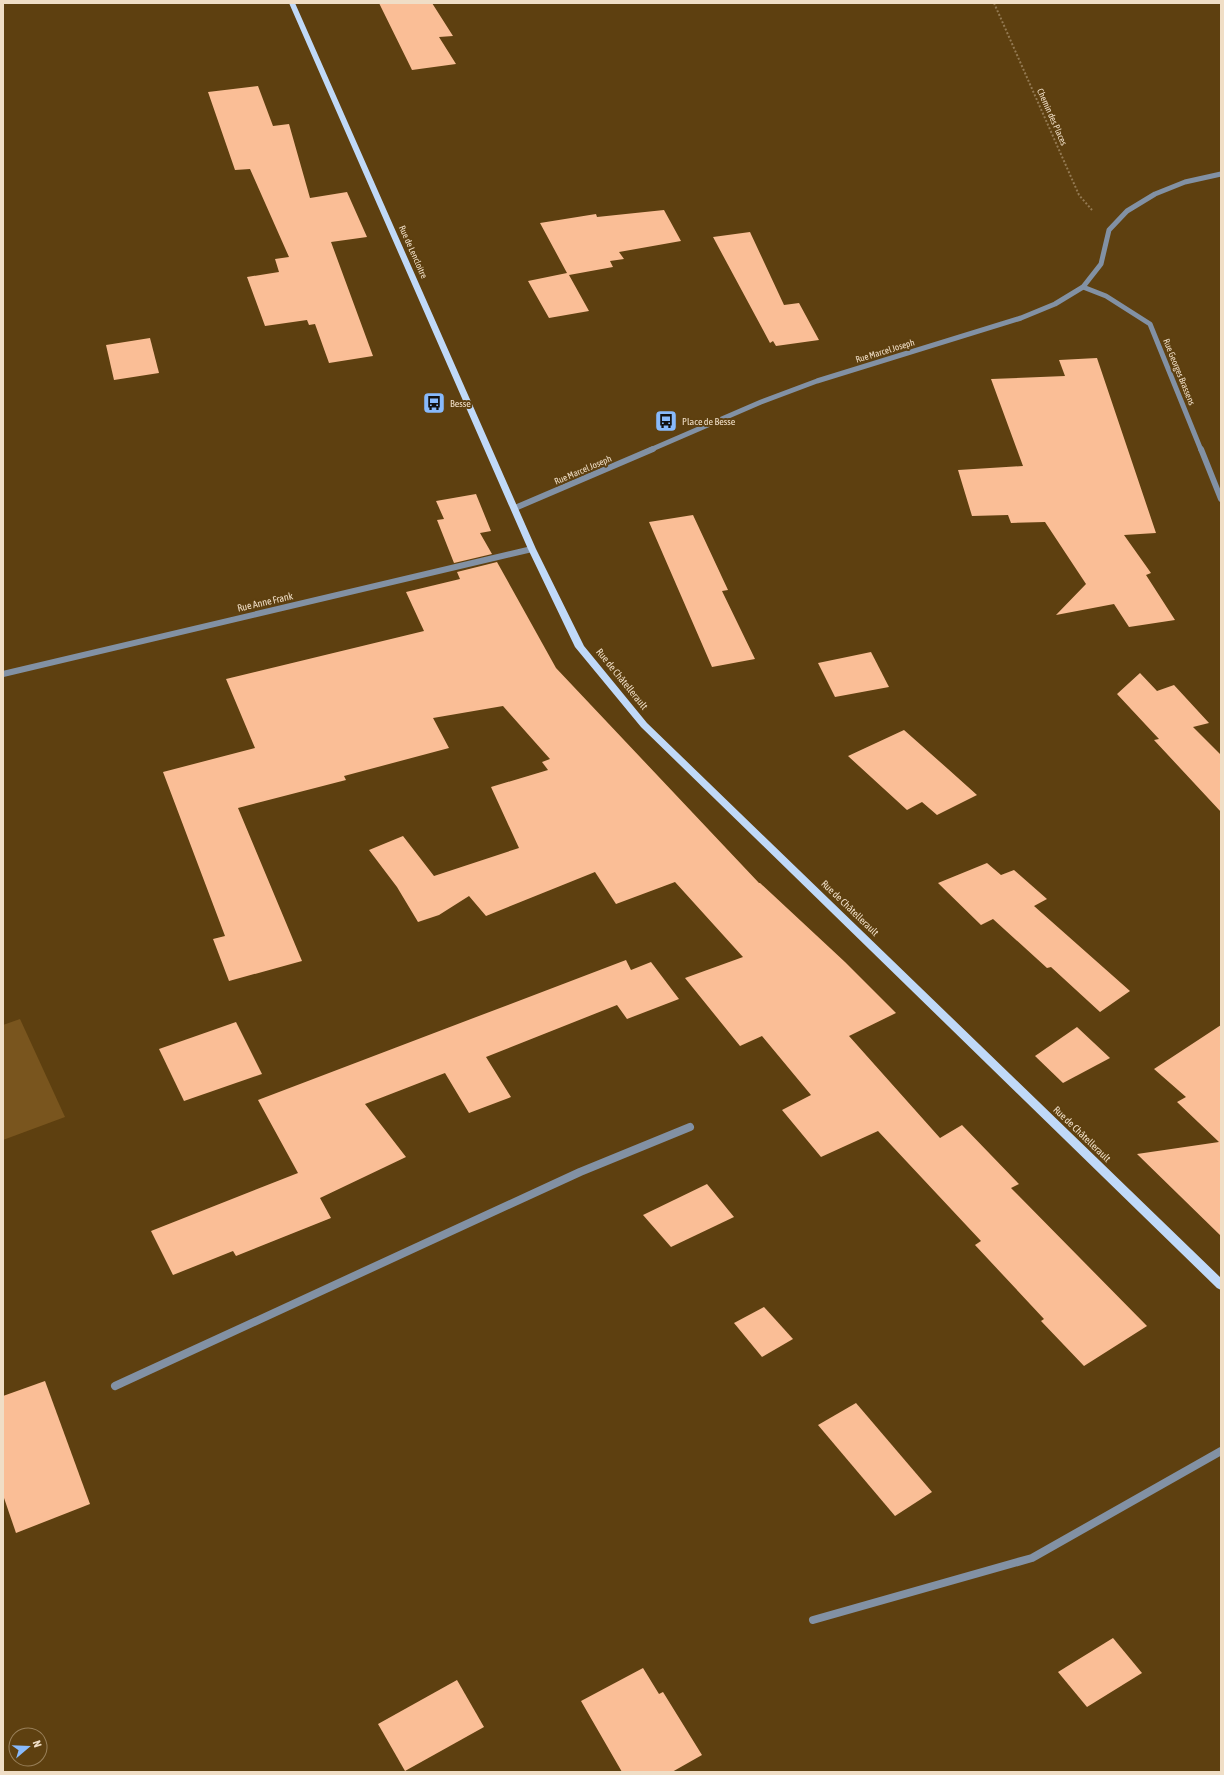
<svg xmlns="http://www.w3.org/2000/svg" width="1224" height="1775" font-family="'Asap Condensed',sans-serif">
<rect width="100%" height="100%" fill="#5e4010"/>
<polygon fill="#79551e" points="20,1019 65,1117 3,1140 3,1025"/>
<g fill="#fabe96">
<polygon points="379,3 432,3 453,36 439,37 456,64 412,70"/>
<polygon points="258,86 273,126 289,124 310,198 347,192 367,237 331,242 373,356 329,363 315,324 309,325 307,320 265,326 247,277 279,272 275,259 289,257 250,169 235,170 208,92"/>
<polygon points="664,210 681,241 619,252 624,259 610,261 613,267 569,275 589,311 549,318 528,281 567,273 540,223 596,214 597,217"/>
<polygon points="750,232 784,305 799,303 819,340 776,346 773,341 770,343 713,237"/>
<polygon points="150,338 159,373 114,380 106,345"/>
<polygon points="1097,358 1156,533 1124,535 1151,573 1146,575 1175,620 1129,627 1114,604 1056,615 1086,584 1045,522 1011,523 1008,515 972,516 958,470 1023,466 991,379 1065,376 1059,360"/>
<polygon points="476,494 491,531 480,533 492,554 454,563 437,520 444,519 436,501"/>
<polygon points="693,515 728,590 722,591 755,659 712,667 649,522"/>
<polygon points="497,562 556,668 759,883 760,883 845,962 896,1013 849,1036 940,1138 962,1125 1019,1184 1011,1188 1147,1326 1084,1366 1041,1321 1044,1319 975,1245 981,1241 878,1131 821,1157 782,1110 811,1095 762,1036 740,1046 685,978 743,957 675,882 616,904 595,872 486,916 469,896 439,915 418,922 397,887 369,850 403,836 434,876 519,848 491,787 548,770 542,762 550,759 503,706 433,718 449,748 344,776 346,780 238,808 302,961 229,981 213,939 225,936 163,772 255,748 226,679 424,631 406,592 460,579 457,572"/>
<polygon points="871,652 889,687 835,697 818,663"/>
<polygon points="1140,673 1157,691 1174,685 1209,723 1193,727 1221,755 1221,812 1154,740 1159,739 1117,694"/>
<polygon points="904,730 948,769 977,795 937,815 922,802 907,810 848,756"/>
<polygon points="987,863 1001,875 1014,870 1047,899 1034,906 1130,991 1100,1012 1051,967 1047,968 993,919 981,925 938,883"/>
<polygon points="626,960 631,970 651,962 679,999 627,1019 617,1005 486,1057 511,1097 469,1113 445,1073 365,1104 406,1157 320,1198 331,1218 236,1256 233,1251 173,1275 151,1231 298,1173 258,1100"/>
<polygon points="236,1022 262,1074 184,1101 159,1049"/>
<polygon points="1221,1025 1221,1236 1137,1154 1219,1142 1177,1102 1186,1097 1154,1069"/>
<polygon points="1077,1027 1110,1058 1063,1083 1035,1056"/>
<polygon points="707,1184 734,1217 671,1247 643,1215"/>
<polygon points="764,1307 793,1339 762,1357 734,1323"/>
<polygon points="45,1381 90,1504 16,1533 3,1495 3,1396"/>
<polygon points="856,1403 932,1492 895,1516 818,1425"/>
<polygon points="1113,1638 1142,1673 1087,1707 1058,1672"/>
<polygon points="643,1668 659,1694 663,1692 702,1755 672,1772 622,1772 581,1701"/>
<polygon points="457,1680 484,1727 405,1771 378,1724"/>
</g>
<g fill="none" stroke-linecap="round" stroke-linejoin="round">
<polyline stroke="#937952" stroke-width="2" stroke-dasharray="2 2" stroke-linecap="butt" points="994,3 1079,195 1092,210"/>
<g stroke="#8291a4" stroke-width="5">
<polyline points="1083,287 1106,296 1150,324 1201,450"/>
<polyline points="650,450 761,402 817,381 1021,318 1055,304 1083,287 1101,264 1109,230 1127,211 1155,194 1185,182 1221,174"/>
</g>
<g stroke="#8291a4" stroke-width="6">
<polyline points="1201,449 1221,499"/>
<polyline points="515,508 653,449"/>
<polyline points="3,674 532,549"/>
</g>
<g stroke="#8291a4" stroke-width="8">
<polyline points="115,1386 580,1172 690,1127"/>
<polyline points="813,1620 1032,1558 1221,1451"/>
</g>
<polygon fill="#c0d9f8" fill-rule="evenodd" points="289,3 295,3 536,549 584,646 647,723 1221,1278 1221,1290 1217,1288 641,727 575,647 528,549"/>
</g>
<defs>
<g id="bus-square" transform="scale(1.15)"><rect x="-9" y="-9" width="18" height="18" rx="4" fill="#88bafc" stroke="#5e4010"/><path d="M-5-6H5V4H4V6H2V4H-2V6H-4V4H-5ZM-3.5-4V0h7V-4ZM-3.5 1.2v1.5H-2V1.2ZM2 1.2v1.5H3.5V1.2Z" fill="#111"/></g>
</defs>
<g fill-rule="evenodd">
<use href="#bus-square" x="434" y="403"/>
<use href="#bus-square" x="666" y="421"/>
</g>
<g text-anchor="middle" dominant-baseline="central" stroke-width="4" stroke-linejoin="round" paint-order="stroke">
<g font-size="9" fill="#f0dec6" stroke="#5e4010">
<text transform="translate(1052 117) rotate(66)">Chemin des Places</text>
<text transform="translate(413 252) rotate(66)">Rue de Lencloitre</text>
<text transform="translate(885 351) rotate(-17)">Rue Marcel Joseph</text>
<text transform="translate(1179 372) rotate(68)">Rue Georges Brassens</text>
<text transform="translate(583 470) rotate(-23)">Rue Marcel Joseph</text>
</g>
<g font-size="10" fill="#f0dec6" stroke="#5e4010" text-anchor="start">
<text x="450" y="403">Besse</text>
<text x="682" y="421">Place de Besse</text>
</g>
<g font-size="10" fill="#f0dec6" stroke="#5e4010">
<text transform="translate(265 602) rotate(-13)">Rue Anne Frank</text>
<text transform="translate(622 679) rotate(51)">Rue de Châtellerault</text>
<text transform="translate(850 908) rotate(44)">Rue de Châtellerault</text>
<text transform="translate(1082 1134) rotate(44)">Rue de Châtellerault</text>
</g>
</g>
<rect width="1224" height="1775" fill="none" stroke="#f0dec6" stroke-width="8"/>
<g transform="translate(28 1747) rotate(71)"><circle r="19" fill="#5e4010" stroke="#987f59"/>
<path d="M0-3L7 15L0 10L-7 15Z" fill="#88bafc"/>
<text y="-6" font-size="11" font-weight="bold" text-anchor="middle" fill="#f0dec6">N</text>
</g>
</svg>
